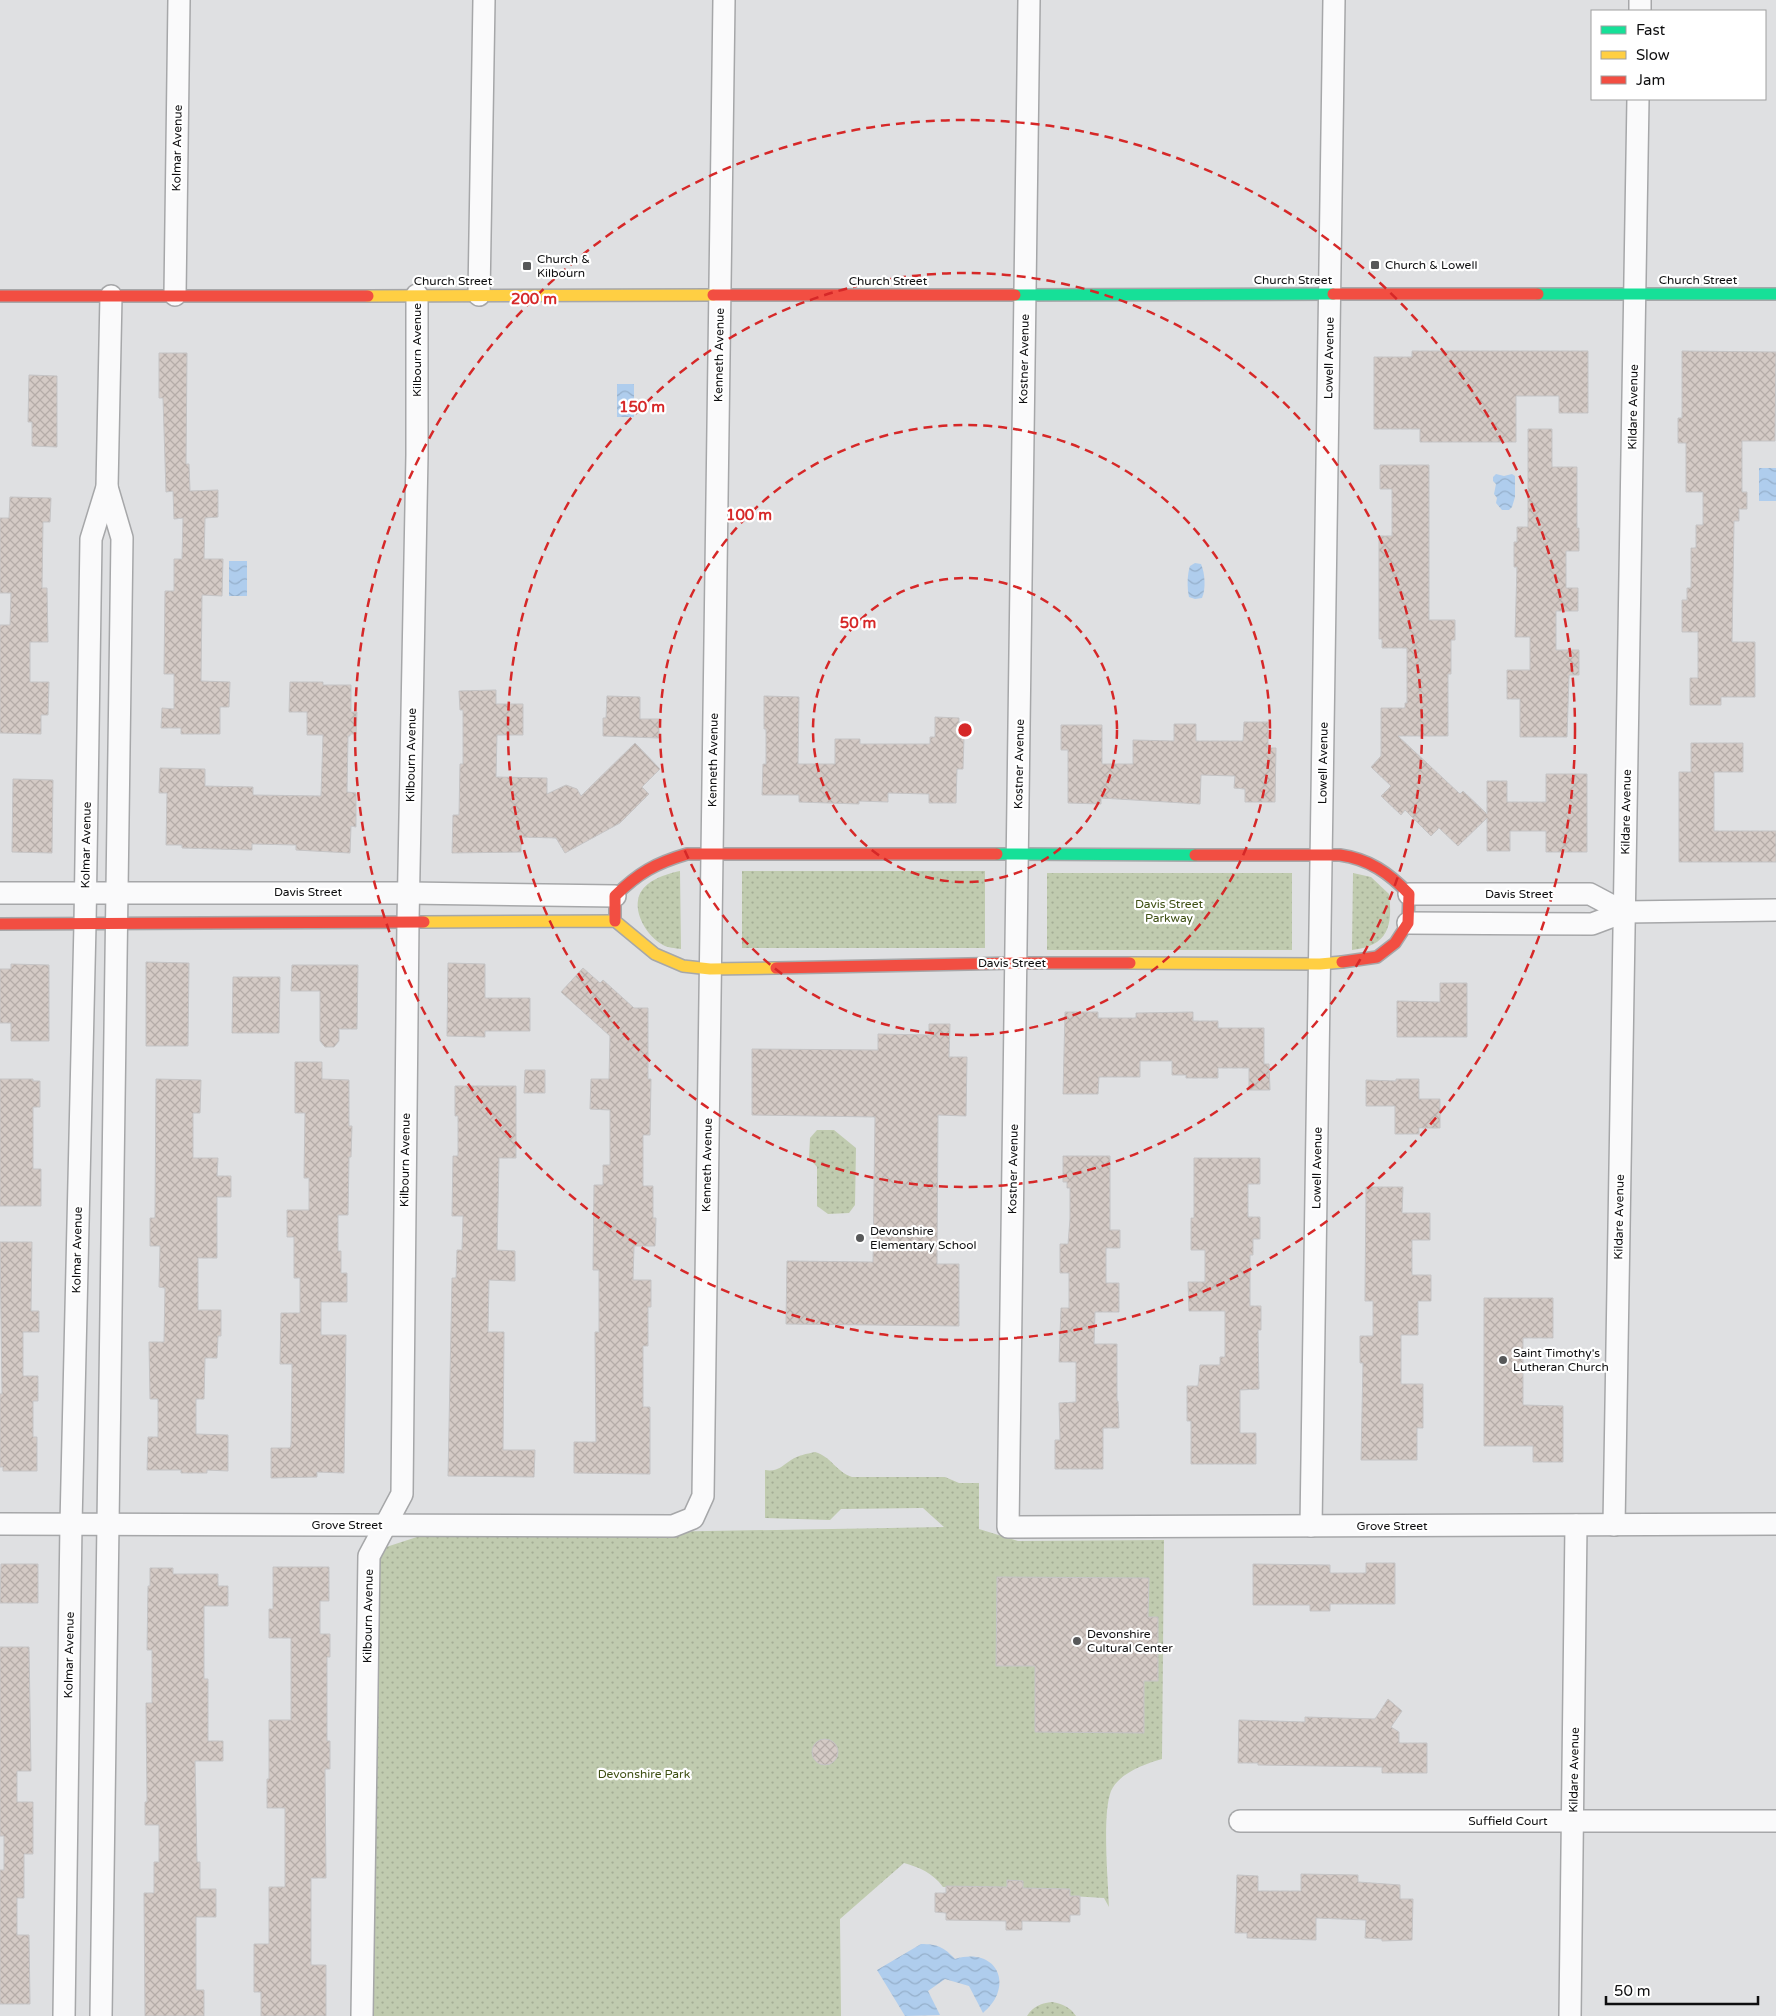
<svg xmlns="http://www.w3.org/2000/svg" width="1776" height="2016" font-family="'Varela Round',sans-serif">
<defs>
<pattern id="park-dots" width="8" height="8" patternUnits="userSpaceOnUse" patternTransform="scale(1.25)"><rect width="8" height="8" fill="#c0cbaf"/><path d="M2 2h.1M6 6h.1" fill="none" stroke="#a4ad95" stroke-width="1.8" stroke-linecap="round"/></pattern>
<pattern id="water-waves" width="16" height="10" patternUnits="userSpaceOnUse" patternTransform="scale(1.25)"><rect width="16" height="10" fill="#afcded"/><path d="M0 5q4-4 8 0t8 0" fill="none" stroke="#95afca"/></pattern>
<pattern id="building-cross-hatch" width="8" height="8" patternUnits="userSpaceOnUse" patternTransform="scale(1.25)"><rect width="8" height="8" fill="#d4cac5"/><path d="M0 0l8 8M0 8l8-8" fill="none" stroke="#b5aca8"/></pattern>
</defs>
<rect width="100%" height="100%" fill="#dfe0e2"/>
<g fill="url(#park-dots)">
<path d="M 680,871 L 681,949 C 675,948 668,948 663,945 C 648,937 633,914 639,896 C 645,880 666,874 680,871 Z"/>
<rect x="742" y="871" width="243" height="77"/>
<rect x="1047" y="873" width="245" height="77"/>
<path d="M 1353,873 L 1371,877 L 1389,894 C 1393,926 1388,946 1352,950 Z"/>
<polygon points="817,1130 834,1130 856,1148 855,1205 849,1213 828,1214 817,1206 817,1167 809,1158 810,1138"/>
<path d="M 815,1452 C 832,1457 835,1471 852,1477 L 945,1477 L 959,1483 L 979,1483 L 979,1529 L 1018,1541 L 1164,1540 L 1162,1759 C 1145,1764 1119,1773 1111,1791 C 1102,1814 1108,1880 1109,1907 L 1104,1898 L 1070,1896 L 1070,1889 L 1023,1888 L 1023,1881 L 1008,1880 L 1007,1887 L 943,1887 C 932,1872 920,1868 904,1863 L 840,1919 L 841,2016 L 370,2016 L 377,1550 L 420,1536 L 944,1527 L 923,1508 L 841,1509 L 830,1520 L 765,1518 L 765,1470 C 778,1472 782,1466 791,1460 C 799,1455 806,1454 815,1452 Z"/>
<path d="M 1052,2002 C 1063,2004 1070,2007 1076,2016 L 1027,2016 C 1033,2006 1042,2003 1052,2002 Z"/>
</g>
<g fill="url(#water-waves)">
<rect x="617" y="384" width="17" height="33"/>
<rect x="1759" y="468" width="17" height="33"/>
<polygon points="1496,474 1504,476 1512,474 1515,476 1515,497 1512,507 1509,510 1502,510 1496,503 1497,498 1494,494 1496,484 1493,481 1493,477"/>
<rect x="229" y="561" width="18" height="35"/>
<path d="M 1195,563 L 1201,564 C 1205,573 1206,589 1202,598 L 1195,599 L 1189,597 C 1187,588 1187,575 1190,566 Z"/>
<path d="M 921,1944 C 937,1944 944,1947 955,1959 C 998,1946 1015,1987 983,2013 L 969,1986 L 945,1979 L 928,1991 L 940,2015 L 905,2016 L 877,1970 Z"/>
</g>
<g fill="url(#building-cross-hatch)" stroke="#c5c4c5">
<polygon points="1412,351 1588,351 1588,413 1559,413 1559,396 1516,396 1516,442 1420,442 1420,429 1374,429 1374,357 1412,357"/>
<polygon points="1682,351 1776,352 1775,441 1742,441 1742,492 1747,492 1747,509 1739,509 1739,521 1734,521 1732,642 1755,642 1755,697 1721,697 1721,705 1690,705 1690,678 1698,678 1698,632 1682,632 1682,600 1687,600 1687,588 1691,588 1691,548 1696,548 1696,525 1703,525 1703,492 1686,492 1686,443 1678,443 1678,418 1682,418"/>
<polygon points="159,353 187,353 186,464 189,464 190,491 218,490 218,517 205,518 204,559 223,559 222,596 202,595 201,681 230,682 229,707 220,707 220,734 181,734 181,728 161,728 162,708 174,709 174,674 164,674 165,591 174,591 174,559 182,559 183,518 174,519 173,491 166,492 163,398 159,398"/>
<polygon points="29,375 57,376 57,447 32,446 32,422 28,422"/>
<polygon points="1528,429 1552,429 1552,467 1577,467 1577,528 1579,528 1579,551 1566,551 1566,588 1578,588 1578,611 1556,611 1556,650 1579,650 1579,675 1569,675 1567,737 1520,737 1520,699 1507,699 1507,670 1530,670 1530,637 1515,637 1517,567 1514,567 1514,542 1517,542 1517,527 1528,527"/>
<polygon points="1380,465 1429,465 1429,620 1455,620 1455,640 1451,640 1451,674 1448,674 1448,736 1398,736 1460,794 1463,791 1487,814 1487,781 1507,781 1507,802 1546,802 1546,774 1587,774 1587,852 1546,852 1546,831 1510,831 1510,851 1487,851 1487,818 1458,846 1439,828 1431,836 1405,810 1401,815 1381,796 1391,786 1371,767 1381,756 1381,708 1405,708 1405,703 1407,703 1407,648 1382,648 1382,639 1379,639 1379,536 1392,536 1392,489 1380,489"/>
<polygon points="10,497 51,498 50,522 43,522 42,588 47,588 48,642 30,642 30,682 49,682 48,715 41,715 41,734 0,733 0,625 10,625 11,593 0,593 0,518 9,518"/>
<polygon points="290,682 323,682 323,685 351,685 351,712 357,712 356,734 350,734 350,736 348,736 347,792 356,793 356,827 351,826 350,853 296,850 296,845 252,844 252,850 182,848 182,845 166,845 167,793 159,793 160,768 205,769 205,786 253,787 253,795 321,796 323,735 307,735 307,712 289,712"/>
<polygon points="496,690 496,704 523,704 523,735 497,735 496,777 547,778 547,794 566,785 577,789 581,796 635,743 660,769 642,787 649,794 620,823 565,853 556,838 521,837 521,852 452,853 453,815 459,815 460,764 463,764 463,710 460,710 459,691"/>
<polygon points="607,696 640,697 640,719 659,719 659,738 603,736 603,718 606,718"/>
<polygon points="764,696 799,697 798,764 835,764 835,739 860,739 860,744 930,744 930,737 935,737 935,717 959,718 959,737 964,737 963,769 957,769 956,803 929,803 929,794 888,793 888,802 859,801 859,804 799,802 799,795 762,795 763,764 766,764 766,729 764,729"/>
<polygon points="1244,722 1268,722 1268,748 1276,748 1275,802 1245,802 1245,789 1234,788 1235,776 1201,775 1200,804 1101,798 1101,804 1068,803 1068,750 1061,750 1061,725 1102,725 1102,764 1133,764 1133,740 1174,741 1174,724 1196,724 1196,741 1243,741"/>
<polygon points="1691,743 1743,743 1743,772 1714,772 1714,831 1776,831 1776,862 1679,862 1679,772 1691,772"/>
<polygon points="13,779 53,780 52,853 12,852"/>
<polygon points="146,962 189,963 188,1046 146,1046"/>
<polygon points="448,963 485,964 485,998 530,998 530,1031 485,1031 485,1037 447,1036"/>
<polygon points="11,964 49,965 49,1041 11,1041 11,1023 0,1023 0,969 11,969"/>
<polygon points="292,965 358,965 357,1029 339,1029 339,1041 334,1047 325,1047 320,1041 320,991 291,991"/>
<polygon points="583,968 600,983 603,980 634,1008 648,1008 648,1079 651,1079 650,1135 643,1135 643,1186 653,1186 653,1218 656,1218 655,1246 634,1246 633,1280 651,1280 651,1307 648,1307 648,1346 643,1346 643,1407 650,1407 650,1474 574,1473 574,1442 596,1442 595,1332 599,1332 599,1270 593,1270 594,1185 603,1185 603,1165 610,1165 610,1110 590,1109 591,1079 609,1079 610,1036 561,992"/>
<polygon points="233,977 280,977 279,1033 232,1033"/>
<polygon points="1440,983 1467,983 1467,1037 1397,1037 1397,1001 1440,1002"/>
<polygon points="1065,1012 1098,1012 1098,1018 1136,1018 1136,1013 1193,1012 1193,1021 1218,1021 1218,1028 1264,1028 1264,1064 1269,1064 1270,1090 1249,1090 1249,1068 1218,1068 1218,1078 1186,1078 1186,1075 1172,1075 1172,1061 1140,1061 1140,1077 1099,1077 1098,1094 1063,1094"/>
<polygon points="929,1024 950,1024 949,1057 967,1057 966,1116 938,1115 937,1264 959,1264 959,1326 786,1324 787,1261 873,1262 875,1117 752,1115 752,1049 878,1050 878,1034 929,1035"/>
<polygon points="295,1062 322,1062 322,1079 349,1080 349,1126 352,1126 351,1157 349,1157 348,1215 338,1215 338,1251 341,1251 341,1273 347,1273 347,1302 321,1302 321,1335 346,1335 344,1473 317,1472 317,1477 271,1478 271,1448 290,1448 291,1445 292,1364 280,1364 281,1313 300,1313 300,1278 294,1278 294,1237 287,1237 287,1210 309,1210 309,1178 304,1178 305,1113 295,1113"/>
<polygon points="525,1070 545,1070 545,1093 524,1093"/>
<polygon points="0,1079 33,1079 33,1081 40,1081 40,1107 33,1107 33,1169 41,1169 41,1206 0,1206"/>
<polygon points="156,1079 201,1080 200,1113 193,1113 193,1158 218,1158 217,1176 231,1176 231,1197 217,1197 217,1258 198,1258 198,1310 221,1310 221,1336 218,1336 217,1358 205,1358 204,1399 196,1399 196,1434 228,1435 228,1471 207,1470 207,1473 181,1473 181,1470 147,1470 148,1437 158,1437 158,1399 150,1399 149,1342 164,1342 165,1288 159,1287 160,1246 150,1246 150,1218 155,1218"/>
<polygon points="1396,1079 1419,1079 1419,1099 1440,1099 1440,1128 1419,1128 1419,1134 1395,1134 1395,1106 1366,1106 1366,1080 1396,1081"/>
<polygon points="455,1086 516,1086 516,1158 499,1158 497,1250 515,1251 515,1281 489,1280 488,1332 504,1332 503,1450 535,1450 534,1477 448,1476 452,1278 456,1278 457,1250 462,1250 463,1216 452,1216 453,1156 458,1156 458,1116 455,1116"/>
<polygon points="1063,1156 1110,1156 1110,1230 1120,1230 1120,1248 1106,1248 1106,1283 1119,1283 1119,1312 1095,1312 1094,1344 1117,1344 1117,1401 1118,1401 1119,1428 1103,1428 1103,1469 1055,1469 1055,1440 1060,1440 1059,1403 1076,1402 1076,1362 1059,1362 1061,1308 1069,1308 1069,1273 1060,1273 1060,1244 1068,1244 1070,1219 1070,1188 1067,1188 1067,1182 1063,1182"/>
<polygon points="1194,1158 1260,1158 1260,1184 1248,1184 1248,1217 1260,1217 1260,1239 1253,1239 1253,1255 1250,1255 1250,1306 1261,1306 1261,1330 1258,1330 1259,1389 1240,1390 1240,1433 1256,1433 1256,1464 1191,1464 1191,1421 1187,1421 1187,1386 1198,1386 1200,1365 1220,1365 1220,1357 1225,1357 1225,1311 1189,1311 1188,1282 1205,1282 1205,1250 1191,1250 1191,1218 1194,1218"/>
<polygon points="1366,1187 1403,1187 1402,1213 1430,1213 1430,1240 1412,1240 1412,1275 1431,1275 1431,1301 1418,1301 1418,1335 1401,1335 1401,1384 1423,1384 1423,1428 1417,1428 1417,1460 1361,1460 1363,1363 1360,1363 1360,1336 1373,1336 1373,1301 1365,1301"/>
<polygon points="0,1242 32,1242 31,1311 39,1311 39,1332 23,1332 23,1376 38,1376 38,1401 33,1401 33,1437 37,1437 37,1471 3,1471 3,1467 0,1467 0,1394 2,1394"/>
<polygon points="1484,1298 1553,1298 1553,1338 1523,1338 1523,1405 1563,1406 1563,1462 1533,1462 1533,1446 1484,1446"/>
<polygon points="1366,1563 1395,1563 1395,1604 1330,1604 1330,1611 1310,1611 1310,1605 1253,1605 1253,1564 1330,1565 1330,1573 1366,1573"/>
<polygon points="1,1564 38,1564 38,1603 0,1603"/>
<polygon points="273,1567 329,1567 329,1601 320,1601 320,1634 330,1634 330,1657 327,1657 327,1741 330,1741 330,1769 325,1769 326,1878 311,1878 311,1965 326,1965 326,2016 261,2016 261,1992 254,1992 254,1944 269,1944 269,1887 285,1887 285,1808 267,1808 267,1779 269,1779 269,1720 291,1720 291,1638 269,1638 269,1609 273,1609"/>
<polygon points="150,1568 173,1568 173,1574 218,1574 218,1586 228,1586 228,1606 204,1606 204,1679 208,1679 208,1741 223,1741 223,1761 195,1761 197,1862 200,1862 200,1889 216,1889 216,1917 196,1917 196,1990 204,1990 204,2016 145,2016 144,1893 154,1893 154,1862 159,1862 159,1825 145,1825 145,1802 147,1802 146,1703 152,1703 152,1650 147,1650 148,1586 150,1586"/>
<polygon points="997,1577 1149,1578 1148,1617 1158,1617 1158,1681 1144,1681 1144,1733 1035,1732 1035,1666 996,1666"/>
<polygon points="0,1647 29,1647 31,1771 17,1771 17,1802 33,1802 33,1854 24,1854 24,1898 17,1898 17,1935 29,1935 30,2004 0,2004 0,1870 4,1870 4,1836 0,1836"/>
<polygon points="1388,1699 1402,1711 1391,1727 1399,1732 1399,1743 1427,1743 1427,1773 1382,1773 1382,1767 1258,1765 1258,1763 1238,1763 1239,1720 1305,1722 1305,1717 1375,1719"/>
<circle cx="825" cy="1752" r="13"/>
<polygon points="1301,1874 1358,1875 1358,1882 1400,1885 1400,1899 1413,1899 1412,1940 1382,1941 1382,1939 1365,1938 1366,1920 1316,1918 1316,1940 1247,1938 1247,1933 1235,1933 1237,1875 1258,1876 1258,1891 1301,1891"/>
<polygon points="1007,1880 1023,1881 1023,1888 1070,1889 1070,1896 1080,1896 1080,1915 1070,1915 1070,1922 1022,1921 1022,1930 1006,1930 1006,1921 946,1920 946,1913 935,1912 935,1893 946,1893 946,1886 1007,1887"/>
</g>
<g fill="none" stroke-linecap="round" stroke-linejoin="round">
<g stroke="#a6a7a9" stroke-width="24">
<g id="street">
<polyline points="1029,0 1008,1527 1776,1524"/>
<polyline points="1640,11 1640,0"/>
<polyline points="175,295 179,0"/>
<polyline points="479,295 484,0"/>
<polyline points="0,893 409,893 615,896"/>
<polyline points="1409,894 1590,894 1624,912"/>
<polyline points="1408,923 1592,924 1624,912 1776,910"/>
<polyline points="0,1524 673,1526 693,1518 703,1496 724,0"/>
<polyline points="1614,1525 1638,99"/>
<polyline points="1311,1526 1334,0"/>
<polyline points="1240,1821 1776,1821"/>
<polyline points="64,2016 71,1524 85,924 91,539 107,487 111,296"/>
<polyline points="101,2016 122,538 107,487"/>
<polyline points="362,2016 369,1556 402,1494 408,921 417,455 417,295"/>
<polyline points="1570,2016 1576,1525"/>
</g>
</g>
<g stroke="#a6a7a9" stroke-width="14">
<g id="fast">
<polyline points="1538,294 1776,294"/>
<polyline points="1015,295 1333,294"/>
<polyline points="997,854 1195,855"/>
</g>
</g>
<g stroke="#a6a7a9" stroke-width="14">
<g id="slow">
<polyline points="368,296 713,295"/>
<polyline points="424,922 615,921 655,954 683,966 710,969 776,968"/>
<polyline points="1130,963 1320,964 1342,962"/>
</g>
</g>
<g stroke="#a6a7a9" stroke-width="14">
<g id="jam">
<polyline points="1333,294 1538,294"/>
<polyline points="713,295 1015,295"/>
<polyline points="0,296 368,296"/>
<path d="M 1195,855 L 1340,855 C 1369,859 1389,873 1409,894 L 1408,923 L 1395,943 L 1377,957 L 1342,962"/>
<path d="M 615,921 L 615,896 C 638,873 656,863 687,854 L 997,854"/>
<polyline points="0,924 424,922"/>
<polyline points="776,968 1016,963 1130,963"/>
</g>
</g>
<use href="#street" stroke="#fafafb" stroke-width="21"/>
<use href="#fast" stroke="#16e098" stroke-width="11"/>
<use href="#slow" stroke="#ffcf43" stroke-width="11"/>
<use href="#jam" stroke="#f24e42" stroke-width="11"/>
</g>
<g fill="none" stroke="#d62828" stroke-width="2.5" stroke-dasharray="9 6">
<circle cx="965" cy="730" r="152"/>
<circle cx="965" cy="730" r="305"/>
<circle cx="965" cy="730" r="457"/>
<circle cx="965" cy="730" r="610"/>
</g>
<g fill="#575859" stroke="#fff" stroke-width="2">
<rect x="1370" y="260" width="10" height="10" rx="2.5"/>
<rect x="522" y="261" width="10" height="10" rx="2.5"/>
<circle cx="860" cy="1238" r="5"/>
<circle cx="1503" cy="1360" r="5"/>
<circle cx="1077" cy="1641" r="5"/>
</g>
<g text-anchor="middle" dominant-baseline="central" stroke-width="4.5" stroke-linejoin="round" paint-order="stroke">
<g font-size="12" fill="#0e0e0f" stroke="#fff">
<text transform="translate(177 148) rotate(-89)">Kolmar Avenue</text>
<text x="1293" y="280">Church Street</text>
<text x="1698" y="280">Church Street</text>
<text x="453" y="281">Church Street</text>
<text x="888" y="281">Church Street</text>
<text transform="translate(417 350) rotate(-90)">Kilbourn Avenue</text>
<text transform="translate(719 355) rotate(-89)">Kenneth Avenue</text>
<text transform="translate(1329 358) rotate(-89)">Lowell Avenue</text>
<text transform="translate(1024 359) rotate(-89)">Kostner Avenue</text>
<text transform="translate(1633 407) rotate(-89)">Kildare Avenue</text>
<text transform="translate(411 755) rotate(-89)">Kilbourn Avenue</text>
<text transform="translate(713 760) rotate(-89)">Kenneth Avenue</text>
<text transform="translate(1323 763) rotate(-89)">Lowell Avenue</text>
<text transform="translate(1019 764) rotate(-89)">Kostner Avenue</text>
<text transform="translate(1626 812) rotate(-89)">Kildare Avenue</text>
<text transform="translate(86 845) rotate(-89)">Kolmar Avenue</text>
<text x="308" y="892">Davis Street</text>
<text x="1519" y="894">Davis Street</text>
<text x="1012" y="963">Davis Street</text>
<text transform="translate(405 1160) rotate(-89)">Kilbourn Avenue</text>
<text transform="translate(707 1165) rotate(-89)">Kenneth Avenue</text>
<text transform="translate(1317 1168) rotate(-89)">Lowell Avenue</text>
<text transform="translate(1013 1169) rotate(-89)">Kostner Avenue</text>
<text transform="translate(1619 1217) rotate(-89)">Kildare Avenue</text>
<text transform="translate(77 1250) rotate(-89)">Kolmar Avenue</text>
<text x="347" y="1525">Grove Street</text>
<text x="1392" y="1526">Grove Street</text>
<text transform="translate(368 1616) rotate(-89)">Kilbourn Avenue</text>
<text transform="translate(69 1655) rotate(-89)">Kolmar Avenue</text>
<text transform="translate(1574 1770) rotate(-89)">Kildare Avenue</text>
<text x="1508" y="1821">Suffield Court</text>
</g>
<g font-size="12" fill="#0e0e0f" stroke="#fff" text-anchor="start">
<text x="537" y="259">Church &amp;<tspan x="537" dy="14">Kilbourn</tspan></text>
<text x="1385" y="265">Church &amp; Lowell</text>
<text x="870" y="1231">Devonshire<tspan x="870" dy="14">Elementary School</tspan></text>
<text x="1513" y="1353">Saint Timothy's<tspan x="1513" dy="14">Lutheran Church</tspan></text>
<text x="1087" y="1634">Devonshire<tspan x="1087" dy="14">Cultural Center</tspan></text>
</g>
<g font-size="12" fill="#3e4f13" stroke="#fff">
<text x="1169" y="904">Davis Street<tspan x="1169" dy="14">Parkway</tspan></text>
<text x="644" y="1774">Devonshire Park</text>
</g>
</g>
<circle cx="965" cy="730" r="8" fill="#d62828" stroke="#fff" stroke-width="2.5"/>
<g font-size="15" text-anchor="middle" font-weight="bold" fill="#d62828" stroke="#fff" stroke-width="4.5" stroke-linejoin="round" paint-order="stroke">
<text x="534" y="304">200 m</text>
<text x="642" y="412">150 m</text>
<text x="749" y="520">100 m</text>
<text x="858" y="628">50 m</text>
</g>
<rect x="1591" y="10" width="175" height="90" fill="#ffffff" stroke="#9f9f9f"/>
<rect x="1601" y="26" width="25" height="8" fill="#16e098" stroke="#9f9f9f"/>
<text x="1636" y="35" font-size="15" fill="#0e0e0f">Fast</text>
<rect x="1601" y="51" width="25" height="8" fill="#ffcf43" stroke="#9f9f9f"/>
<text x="1636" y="60" font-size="15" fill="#0e0e0f">Slow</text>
<rect x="1601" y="76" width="25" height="8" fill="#f24e42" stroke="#9f9f9f"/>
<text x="1636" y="85" font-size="15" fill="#0e0e0f">Jam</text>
<path d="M1606 1996v8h152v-8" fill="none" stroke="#0e0e0f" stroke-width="2.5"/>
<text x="1614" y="1996" font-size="15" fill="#0e0e0f" stroke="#ffffff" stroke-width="4" paint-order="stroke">50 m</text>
</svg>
